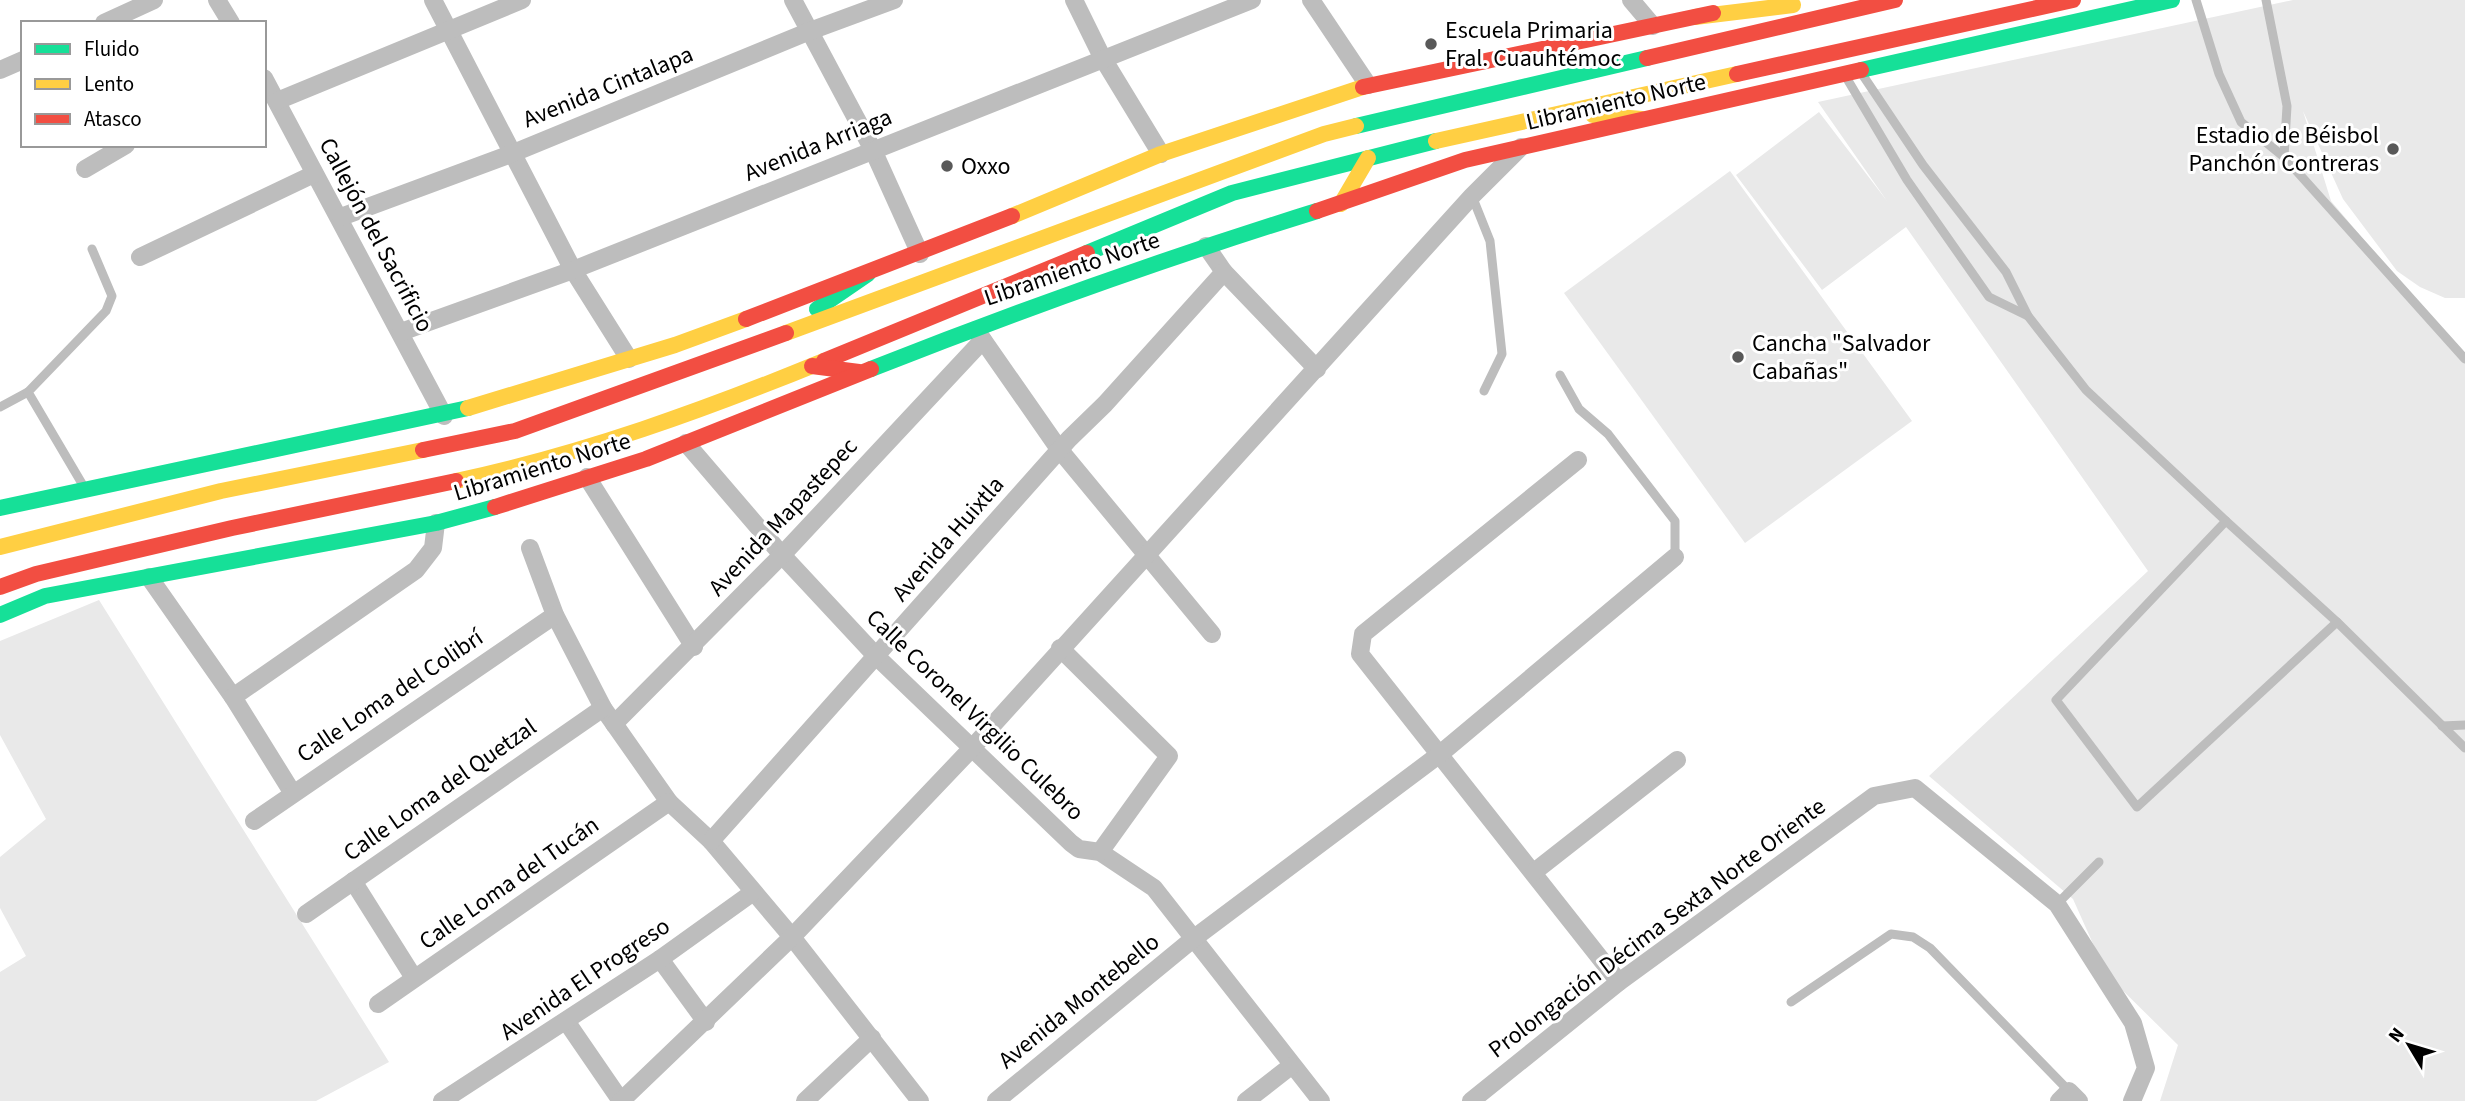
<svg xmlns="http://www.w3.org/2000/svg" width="2465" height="1101" font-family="'Source Sans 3',sans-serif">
<rect width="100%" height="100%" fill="#fff"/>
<g fill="#e9e9e9">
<polygon points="2293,0 2465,0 2465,298 2445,298 2420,287 2397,271 2343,199 2303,111 2331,201 2465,359 2465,1101 2160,1101 2178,1045 2107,975 2073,899 1929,776 2148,571 1906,227 1822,290 1736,175 1819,112 1887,201 1818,102"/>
<polygon points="1730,171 1912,421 1745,543 1564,293"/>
<polygon points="99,600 389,1062 316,1101 0,1101 0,972 26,956 0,908 0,857 46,819 0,735 0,641"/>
</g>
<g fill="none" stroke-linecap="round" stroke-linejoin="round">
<g stroke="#bdbdbd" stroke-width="9">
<polyline points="2196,0 2219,74 2241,122 2284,157 2465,359"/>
<polyline points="2266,0 2287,106 2284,157"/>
<polyline points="1862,74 1923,165 2006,272 2028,316 2086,390 2226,521 2056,700 2137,807 2337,622 2465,748"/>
<polyline points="1846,77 1907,180 1989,297 2028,316"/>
<polyline points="1472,196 1490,241 1502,354 1484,391"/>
<polyline points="1560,375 1579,409 1608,434 1675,521 1675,557"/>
<polyline points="0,407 28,392"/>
<polyline points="84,487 28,392 106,311 112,296 92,249"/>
<polyline points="2226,521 2337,622"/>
<polyline points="2442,726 2465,725"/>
<polyline points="2057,904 2099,862"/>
<polyline points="1791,1002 1891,934 1913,937 1930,948 2069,1091"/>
</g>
<g stroke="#bdbdbd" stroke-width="18">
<polyline points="217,0 231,23"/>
<polyline points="433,0 573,270 629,359"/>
<polyline points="793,0 873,150 920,254"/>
<polyline points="1074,0 1102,57 1161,154"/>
<polyline points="1311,0 1368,85"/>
<polyline points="1631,0 1653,26"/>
<polyline points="104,23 154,0"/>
<polyline points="0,70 23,60"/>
<polyline points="264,78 444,416"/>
<polyline points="277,101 522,0"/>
<polyline points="85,169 126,145"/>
<polyline points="341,217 511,154 810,31 894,0"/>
<polyline points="1206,246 1224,272 1317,369"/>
<polyline points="140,257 314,174"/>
<polyline points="976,330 1059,449 1212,634"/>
<polyline points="401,332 573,270 1252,0"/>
<polyline points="686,443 782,555 877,657 1071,843 1079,849 1100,852 1154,888 1321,1101"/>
<polyline points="1578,460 1363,634 1360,654 1619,982"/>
<polyline points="587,477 694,647"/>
<polyline points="530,548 555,615 603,708 669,802 711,841 792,937 920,1101"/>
<polyline points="149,577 233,697 292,792"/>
<polyline points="1060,648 1169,756 1100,852"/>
<polyline points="233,697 416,570 433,548 436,523"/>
<polyline points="614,724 782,555 983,340"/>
<polyline points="254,821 555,615"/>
<polyline points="711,841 1069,439 1105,404 1224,272"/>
<polyline points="1534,872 1677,760"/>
<polyline points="353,881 414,978"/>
<polyline points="306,914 603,708"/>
<polyline points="660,959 706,1022"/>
<polyline points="378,1004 669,802"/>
<polyline points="566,1021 621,1101"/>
<polyline points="442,1101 660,959 752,893"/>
<polyline points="621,1101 792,937 972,748 1472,196 1521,147"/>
<polyline points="805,1101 872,1038"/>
<polyline points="996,1101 1193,939 1440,754 1675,557"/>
<polyline points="1246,1101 1291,1066"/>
<polyline points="1471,1101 1619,982 1874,796 1915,788 2057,904 2133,1023 2146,1068 2132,1101"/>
<polyline points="2059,1101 2069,1091 2079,1101"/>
</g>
<g stroke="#16e098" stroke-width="16">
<polyline points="1861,70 2172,0"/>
<polyline points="1356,126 1647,58"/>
<polyline points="1087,253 1232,193 1436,141"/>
<polyline points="817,309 868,274"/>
<path d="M 871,369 C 1018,311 1166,258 1317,211"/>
<polyline points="0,508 468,408"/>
<polyline points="0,615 45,596 436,523 495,507"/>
</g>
<g stroke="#ffcf43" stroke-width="16">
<polyline points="1695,17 1793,5"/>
<polyline points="1593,115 1642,119"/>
<polyline points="1436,141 1737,74"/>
<polyline points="1341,204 1368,158"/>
<polyline points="1012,216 1161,154 1363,87"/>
<polyline points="786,333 1324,134 1356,126"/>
<polyline points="468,408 675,345 746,319"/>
<path d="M 456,481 C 583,454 704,410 824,361"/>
<polyline points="0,547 221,491 423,450"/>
</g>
<g stroke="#f24e42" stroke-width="16">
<polyline points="1647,58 1895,0"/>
<polyline points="1737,74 2073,0"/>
<polyline points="1363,87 1713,13"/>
<polyline points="1317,211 1465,160 1861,70"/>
<polyline points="746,319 1012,216"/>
<polyline points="824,361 1087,253"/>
<polyline points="812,366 859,372"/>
<polyline points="423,450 515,431 786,333"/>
<polyline points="495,507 646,459 871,369"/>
<polyline points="0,587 36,574 232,528 456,481"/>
</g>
</g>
<g fill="#595959" stroke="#fff" stroke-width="2.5">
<circle cx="1431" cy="44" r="7"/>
<circle cx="2393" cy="149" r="7"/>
<circle cx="947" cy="166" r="7"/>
<circle cx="1738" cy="357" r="7"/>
</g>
<g text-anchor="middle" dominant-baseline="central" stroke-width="6" stroke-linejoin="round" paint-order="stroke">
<g font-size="24" fill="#000" stroke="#fff" text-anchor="start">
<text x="1445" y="30">Escuela Primaria<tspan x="1445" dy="28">Fral. Cuauhtémoc</tspan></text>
<text x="2379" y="135" text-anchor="end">Estadio de Béisbol<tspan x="2379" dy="28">Panchón Contreras</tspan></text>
<text x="961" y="166">Oxxo</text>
<text x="1752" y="343">Cancha "Salvador<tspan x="1752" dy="28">Cabañas"</tspan></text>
</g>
<g font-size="24" fill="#000" stroke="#fff">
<text transform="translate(608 87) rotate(-22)">Avenida Cintalapa</text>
<text transform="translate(1616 102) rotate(-13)">Libramiento Norte</text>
<text transform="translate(818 145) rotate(-22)">Avenida Arriaga</text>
<text transform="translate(376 235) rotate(62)">Callejón del Sacrificio</text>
<text transform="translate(1072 269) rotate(-19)">Libramiento Norte</text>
<text transform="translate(542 467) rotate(-17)">Libramiento Norte</text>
<text transform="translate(783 517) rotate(-47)">Avenida Mapastepec</text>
<text transform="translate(948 539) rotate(-49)">Avenida Huixtla</text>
<text transform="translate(390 696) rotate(-34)">Calle Loma del Colibrí</text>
<text transform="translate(975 715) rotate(44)">Calle Coronel Virgilio Culebro</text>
<text transform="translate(440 790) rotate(-35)">Calle Loma del Quetzal</text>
<text transform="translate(509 883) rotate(-35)">Calle Loma del Tucán</text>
<text transform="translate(1657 928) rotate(-37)">Prolongación Décima Sexta Norte Oriente</text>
<text transform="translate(585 979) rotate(-34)">Avenida El Progreso</text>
<text transform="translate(1079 1001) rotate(-39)">Avenida Montebello</text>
</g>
</g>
<rect x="21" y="21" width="245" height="126" fill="#ffffff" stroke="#999999" stroke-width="2"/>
<rect x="35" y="44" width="35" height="10" fill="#16e098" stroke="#999999" stroke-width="2"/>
<text x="84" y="56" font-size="21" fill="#000000">Fluido</text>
<rect x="35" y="79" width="35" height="10" fill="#ffcf43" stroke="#999999" stroke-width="2"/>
<text x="84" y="91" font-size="21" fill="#000000">Lento</text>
<rect x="35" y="114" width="35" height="10" fill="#f24e42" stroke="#999999" stroke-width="2"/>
<text x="84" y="126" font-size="21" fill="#000000">Atasco</text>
<g transform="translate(2409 1045) rotate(308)" stroke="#ffffff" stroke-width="5" paint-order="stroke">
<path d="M0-5L12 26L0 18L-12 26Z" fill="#000000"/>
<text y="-10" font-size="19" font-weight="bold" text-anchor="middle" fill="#000000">N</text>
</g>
</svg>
